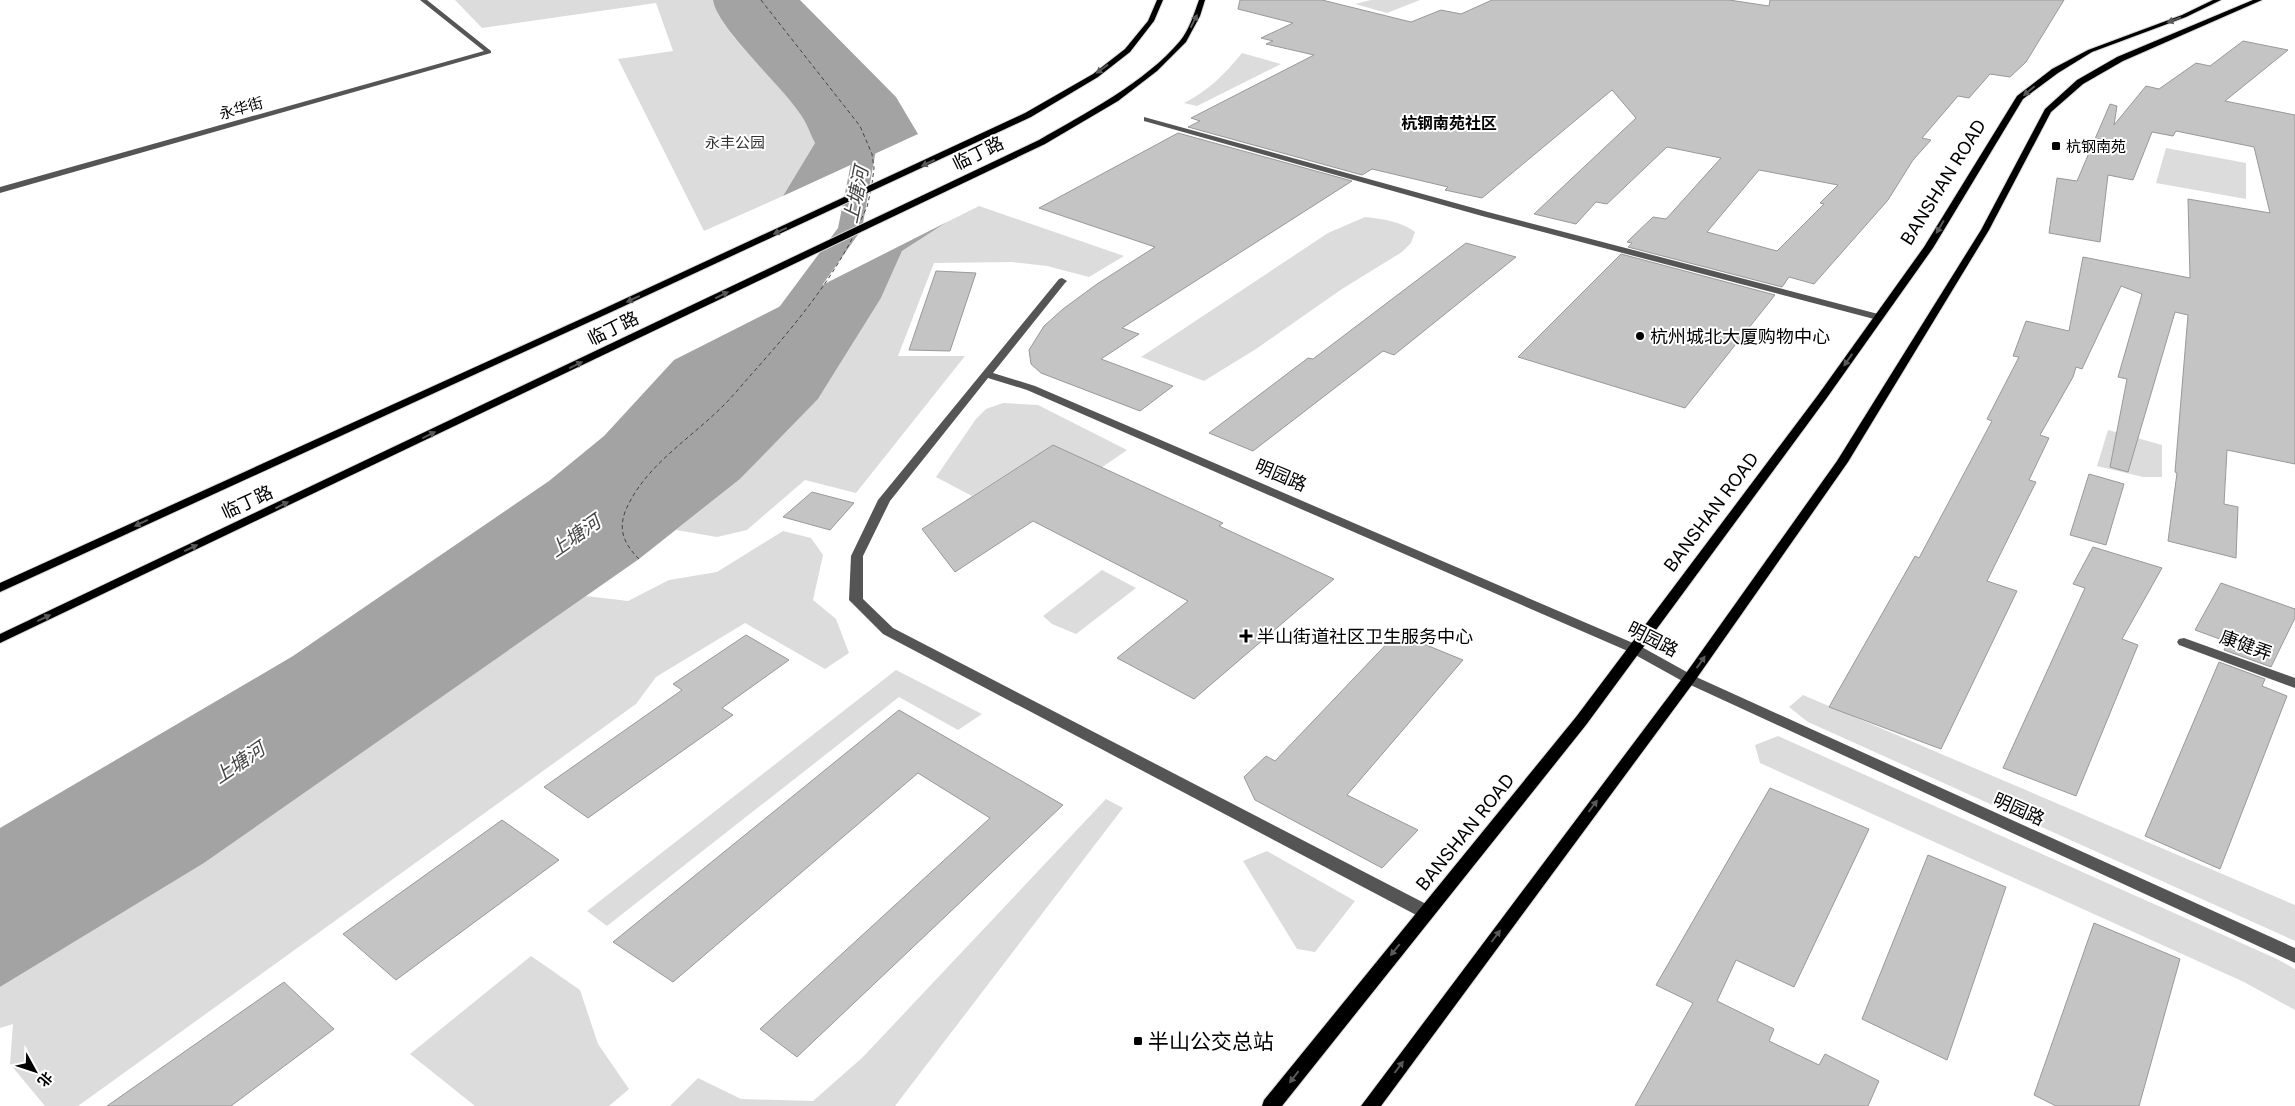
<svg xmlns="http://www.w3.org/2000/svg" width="2295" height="1106" font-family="Inter,'Noto Sans SC',sans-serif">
<rect width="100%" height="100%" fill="#fff"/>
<g fill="#dcdcdc">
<path d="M 455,0 L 713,0 C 716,28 784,88 802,115 C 807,123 810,134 815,143 L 783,196 L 704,231 L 618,59 L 673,51 L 656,3 L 482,28 Z"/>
<polygon points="1371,0 1420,0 1387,13 1355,4"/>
<path d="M 1242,53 L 1281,64 L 1197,106 L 1184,103 C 1208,91 1225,74 1242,53 Z"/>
<polygon points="2166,148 2246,163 2246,199 2156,183"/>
<polygon points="979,206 1124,256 1089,277 1047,266 1012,262 934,263 898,356 965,356 856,493 805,480 747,530 717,537 676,530 740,479 818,399 881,298 902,251 947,222"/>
<path d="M 1365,217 C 1383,219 1400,221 1415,232 L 1411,243 L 1402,252 L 1342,289 L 1256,349 L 1204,381 L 1141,357 L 1328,233 Z"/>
<polygon points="1003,403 1038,405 1127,450 1101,468 1053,445 972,496 936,477 976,419 986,409"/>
<polygon points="2108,430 2162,445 2162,477 2143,477 2097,466"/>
<polygon points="783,531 811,538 823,555 813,600 836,619 849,653 825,669 745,623 656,677 636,704 78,1106 45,1106 10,1064 13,1024 0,1028 0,987 204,863 586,596 628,601 669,580 717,572"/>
<polygon points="1102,570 1136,588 1076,634 1052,624 1043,616"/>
<polygon points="896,670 982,714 958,730 899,697 607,926 587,911"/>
<polygon points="1803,695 2295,905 2295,941 1808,722 1789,707"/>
<polygon points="1778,736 2277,959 2295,969 2295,1010 2244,982 1760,763 1755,745"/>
<polygon points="1106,799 1123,808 895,1106 670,1106 698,1078 741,1099 813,1101 863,1057"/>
<polygon points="1267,851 1355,901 1315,952 1297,949 1243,861"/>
<polygon points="531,956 580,990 598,1044 629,1089 609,1106 475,1106 410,1054"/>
</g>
<g fill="#a3a3a3">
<path d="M 713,0 L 800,0 L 896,97 L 918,134 L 783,196 L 815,143 C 810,134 807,123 801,115 C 784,88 716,27 713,0 Z"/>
<polygon points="947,222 902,251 881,298 818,399 740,479 639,559 204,863 0,987 0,828 293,656 549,481 604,436 674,360"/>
</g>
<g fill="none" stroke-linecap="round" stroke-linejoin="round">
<polygon fill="#a3a3a3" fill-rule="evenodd" points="851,112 858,114 878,138 862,229 784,339 774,341 764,339 760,333 838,228 856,138 841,118 844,114"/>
<g stroke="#444" stroke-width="1" stroke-dasharray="4 3" stroke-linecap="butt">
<polyline points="761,0 860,126 872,154 874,168 872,184"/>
<polyline points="858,226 867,207 871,190"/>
<path d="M 639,559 C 625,545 618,531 625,512 C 643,467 690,439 723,406 C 735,394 746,380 758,367 C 794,326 829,284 854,235"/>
</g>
</g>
<g fill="#c4c4c4" stroke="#999" fill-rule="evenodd">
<path d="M 1240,0 L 1322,0 L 1411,22 L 1441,10 L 1461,14 L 1492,0 L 1729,0 L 1769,6 L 1770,0 L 2064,0 L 2026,62 L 2010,77 L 1990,74 L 1969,98 L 1958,96 L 1922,138 L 1931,140 L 1913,160 L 1888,200 L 1814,284 L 1789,277 L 1782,287 L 1628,247 L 1632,243 L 1627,242 L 1653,217 L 1666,219 L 1721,158 L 1667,147 L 1607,204 L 1596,202 L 1576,224 L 1534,214 L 1636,118 L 1612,90 L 1482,198 L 1445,190 L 1448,187 L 1372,169 L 1362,175 L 1188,127 L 1200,121 L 1191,118 L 1314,55 L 1266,44 L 1273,41 L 1261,38 L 1293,23 L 1238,9 ZM 1759,170 L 1838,185 L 1820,203 L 1824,204 L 1777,251 L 1707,232 Z"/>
<polygon points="2243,41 2288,50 2225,101 2295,115 2295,464 2227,450 2224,504 2238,507 2236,558 2168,541 2177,473 2175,472 2188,315 2175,312 2128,472 2110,467 2127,379 2118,377 2142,294 2121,286 2082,369 2076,367 2073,377 2040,435 2049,438 2029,480 2036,482 1987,581 2017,591 1941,749 1829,707 1915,556 1919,558 1992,421 1987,419 2019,357 2013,356 2026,321 2069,331 2083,257 2190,278 2188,199 2270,213 2254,147 2176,131 2173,136 2152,132 2133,180 2108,175 2100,242 2049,233 2057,178 2077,181 2110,104 2117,106 2114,125 2146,86 2159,89 2196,63 2210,66"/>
<polygon points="1178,133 1352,181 1122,328 1139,334 1101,359 1173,386 1140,411 1041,373 1031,364 1029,350 1044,326 1063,309 1097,284 1155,247 1039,208"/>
<polygon points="1466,243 1516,257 1394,355 1383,351 1253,451 1209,433 1308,358 1313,359"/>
<polygon points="1621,254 1775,295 1685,408 1518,357"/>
<polygon points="936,271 976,273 950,351 909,350"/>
<polygon points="1053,445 1223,523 1219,526 1334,579 1194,699 1117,658 1188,601 1033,521 955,572 922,529"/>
<polygon points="2089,474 2124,484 2106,545 2070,535"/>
<polygon points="812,492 854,503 830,530 783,517"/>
<polygon points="2093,547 2162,568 2122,639 2138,645 2076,796 2003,768 2085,588 2073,584"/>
<polygon points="2221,583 2295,609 2295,618 2271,667 2224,650 2228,642 2195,630"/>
<polygon points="1397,633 1463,660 1347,795 1418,830 1382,868 1255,800 1244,777 1266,756 1275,761"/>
<polygon points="746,635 789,660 722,708 733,715 588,818 544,787 682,690 673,684"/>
<polygon points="2219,662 2265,679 2262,686 2287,696 2220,869 2145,836"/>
<polygon points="899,710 1063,805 797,1057 760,1029 990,818 918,773 673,982 613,942"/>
<polygon points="1770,788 1869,829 1794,987 1736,960 1717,1001 1774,1029 1769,1041 1819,1065 1825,1054 1879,1081 1868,1106 1635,1106 1693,1003 1656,985"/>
<polygon points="502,820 559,860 396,980 343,934"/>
<polygon points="1928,855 2006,887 1947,1060 1862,1019"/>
<polygon points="2094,923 2180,959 2139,1106 2056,1106 2034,1095"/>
<polygon points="284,982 334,1029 231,1106 107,1106"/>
</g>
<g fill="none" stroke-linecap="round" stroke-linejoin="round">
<g stroke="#dbdbdb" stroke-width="2">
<g id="major">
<polygon points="1157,0 1163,0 1154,21 1130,52 1098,77 1031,117 609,313 0,592 0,583 603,309 1025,113 1093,74 1125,49 1148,21"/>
<path d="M 1199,0 L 1205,0 L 1200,16 L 1186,42 L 1157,71 L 1118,101 L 1045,144 L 0,643 L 0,634 L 1039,140 C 1084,114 1146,82 1180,41 C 1189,30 1194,14 1199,0 Z"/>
<polygon points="2213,0 2221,0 2186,17 2092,52 2058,73 2023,99 1933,248 1826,399 1586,725 1282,1106 1262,1106 1264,1100 1576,717 1818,395 1924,247 2017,96 2052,69 2088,50 2182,15"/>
<polygon points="2253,0 2262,0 2123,61 2083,84 2051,112 1989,230 1848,462 1694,682 1381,1106 1361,1106 1684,676 1837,461 1981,230 2045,109 2077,80 2117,57"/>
</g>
</g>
<g fill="#555" fill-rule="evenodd">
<polygon points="420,0 427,0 491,51 491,53 0,193 0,187 484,51"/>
<polygon points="1144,117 1488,212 1882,315 1883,317 1878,320 1874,319 1482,216 1144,121"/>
<polygon points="1062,278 1067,281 1065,283 993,373 1035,386 1640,646 1694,676 2295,948 2295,963 1684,682 1630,652 1027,390 988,378 890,501 863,556 863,599 893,628 1432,907 1434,912 1432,917 1426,919 1420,917 883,634 849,600 851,556 878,500 1059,279"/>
<polygon points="2184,638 2295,678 2295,688 2179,645 2177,642 2179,639"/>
</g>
<use href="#major" fill="#000" fill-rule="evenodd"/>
</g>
<defs><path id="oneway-solid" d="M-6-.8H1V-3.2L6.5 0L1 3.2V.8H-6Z" transform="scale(1.25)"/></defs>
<g fill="#595959">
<use href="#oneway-solid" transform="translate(2174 20) rotate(160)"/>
<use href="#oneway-solid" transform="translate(1194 21) rotate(-63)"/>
<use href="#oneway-solid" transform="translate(1102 69) rotate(144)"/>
<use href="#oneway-solid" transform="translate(2029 91) rotate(140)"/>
<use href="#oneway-solid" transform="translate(928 163) rotate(155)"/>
<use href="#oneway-solid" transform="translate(1940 227) rotate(121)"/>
<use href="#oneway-solid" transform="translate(780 231) rotate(155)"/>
<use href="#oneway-solid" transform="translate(722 295) rotate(-26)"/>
<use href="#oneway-solid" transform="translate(633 299) rotate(155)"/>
<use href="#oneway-solid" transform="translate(1848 360) rotate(125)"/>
<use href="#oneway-solid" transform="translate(576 365) rotate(-26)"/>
<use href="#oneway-solid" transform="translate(429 435) rotate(-26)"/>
<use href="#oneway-solid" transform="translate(282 505) rotate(-26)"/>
<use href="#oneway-solid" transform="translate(141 523) rotate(155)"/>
<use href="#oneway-solid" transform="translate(191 548) rotate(-25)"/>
<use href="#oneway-solid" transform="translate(44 618) rotate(-25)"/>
<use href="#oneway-solid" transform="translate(1701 662) rotate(-55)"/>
<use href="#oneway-solid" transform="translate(1593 806) rotate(-53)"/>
<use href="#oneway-solid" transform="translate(1496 936) rotate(-53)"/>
<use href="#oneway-solid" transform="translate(1395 950) rotate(129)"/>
<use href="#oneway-solid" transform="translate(1399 1067) rotate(-53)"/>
<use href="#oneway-solid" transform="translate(1294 1077) rotate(128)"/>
</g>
<g fill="#000" stroke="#fff" stroke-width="2">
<rect x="2051" y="141" width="10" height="10" rx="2.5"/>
<circle cx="1640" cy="336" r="5"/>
<path d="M1243.5 628.5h5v5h5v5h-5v5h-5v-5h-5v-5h5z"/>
<rect x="1133" y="1036" width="10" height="10" rx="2.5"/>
</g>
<g text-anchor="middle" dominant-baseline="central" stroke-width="4" stroke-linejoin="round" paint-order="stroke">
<g font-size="15" fill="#000" stroke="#fff">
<text transform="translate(241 108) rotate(-16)">永华街</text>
</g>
<g font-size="15" fill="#333" stroke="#fff">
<text x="735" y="142">永丰公园</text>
</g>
<g font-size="15" fill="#000" stroke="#fff" text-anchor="start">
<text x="2066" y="146">杭钢南苑</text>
</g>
<g font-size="16" font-weight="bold" fill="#000" stroke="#fff">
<text x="1449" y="123">杭钢南苑社区</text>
</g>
<g font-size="18" fill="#000" stroke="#fff">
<text transform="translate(978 153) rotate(-26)">临丁路</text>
<text transform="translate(1943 182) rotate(-58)">BANSHAN ROAD</text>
<text transform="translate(613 328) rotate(-26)">临丁路</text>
<text transform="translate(1281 475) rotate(23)">明园路</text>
<text transform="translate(247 502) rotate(-25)">临丁路</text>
<text transform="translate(1711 512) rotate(-53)">BANSHAN ROAD</text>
<text transform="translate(1653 639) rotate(27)">明园路</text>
<text transform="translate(2246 645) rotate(20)">康健弄</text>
<text transform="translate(2019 809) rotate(24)">明园路</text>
<text transform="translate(1465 832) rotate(-51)">BANSHAN ROAD</text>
</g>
<g font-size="18" fill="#000" stroke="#fff" text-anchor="start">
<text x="1650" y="336">杭州城北大厦购物中心</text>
<text x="1257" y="636">半山街道社区卫生服务中心</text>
</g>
<g font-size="19" font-style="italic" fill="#444" stroke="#fff">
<text transform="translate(856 195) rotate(-78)">上塘河</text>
<text transform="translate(575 536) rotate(-35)">上塘河</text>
<text transform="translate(239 763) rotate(-34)">上塘河</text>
</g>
<g font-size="21" fill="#000" stroke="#fff" text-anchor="start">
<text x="1148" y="1041">半山公交总站</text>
</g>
</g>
<g transform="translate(35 1071) rotate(130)" stroke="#ffffff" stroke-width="4" paint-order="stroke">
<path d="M0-4L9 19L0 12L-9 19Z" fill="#000000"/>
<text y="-8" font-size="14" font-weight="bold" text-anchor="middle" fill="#000000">北</text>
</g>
</svg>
